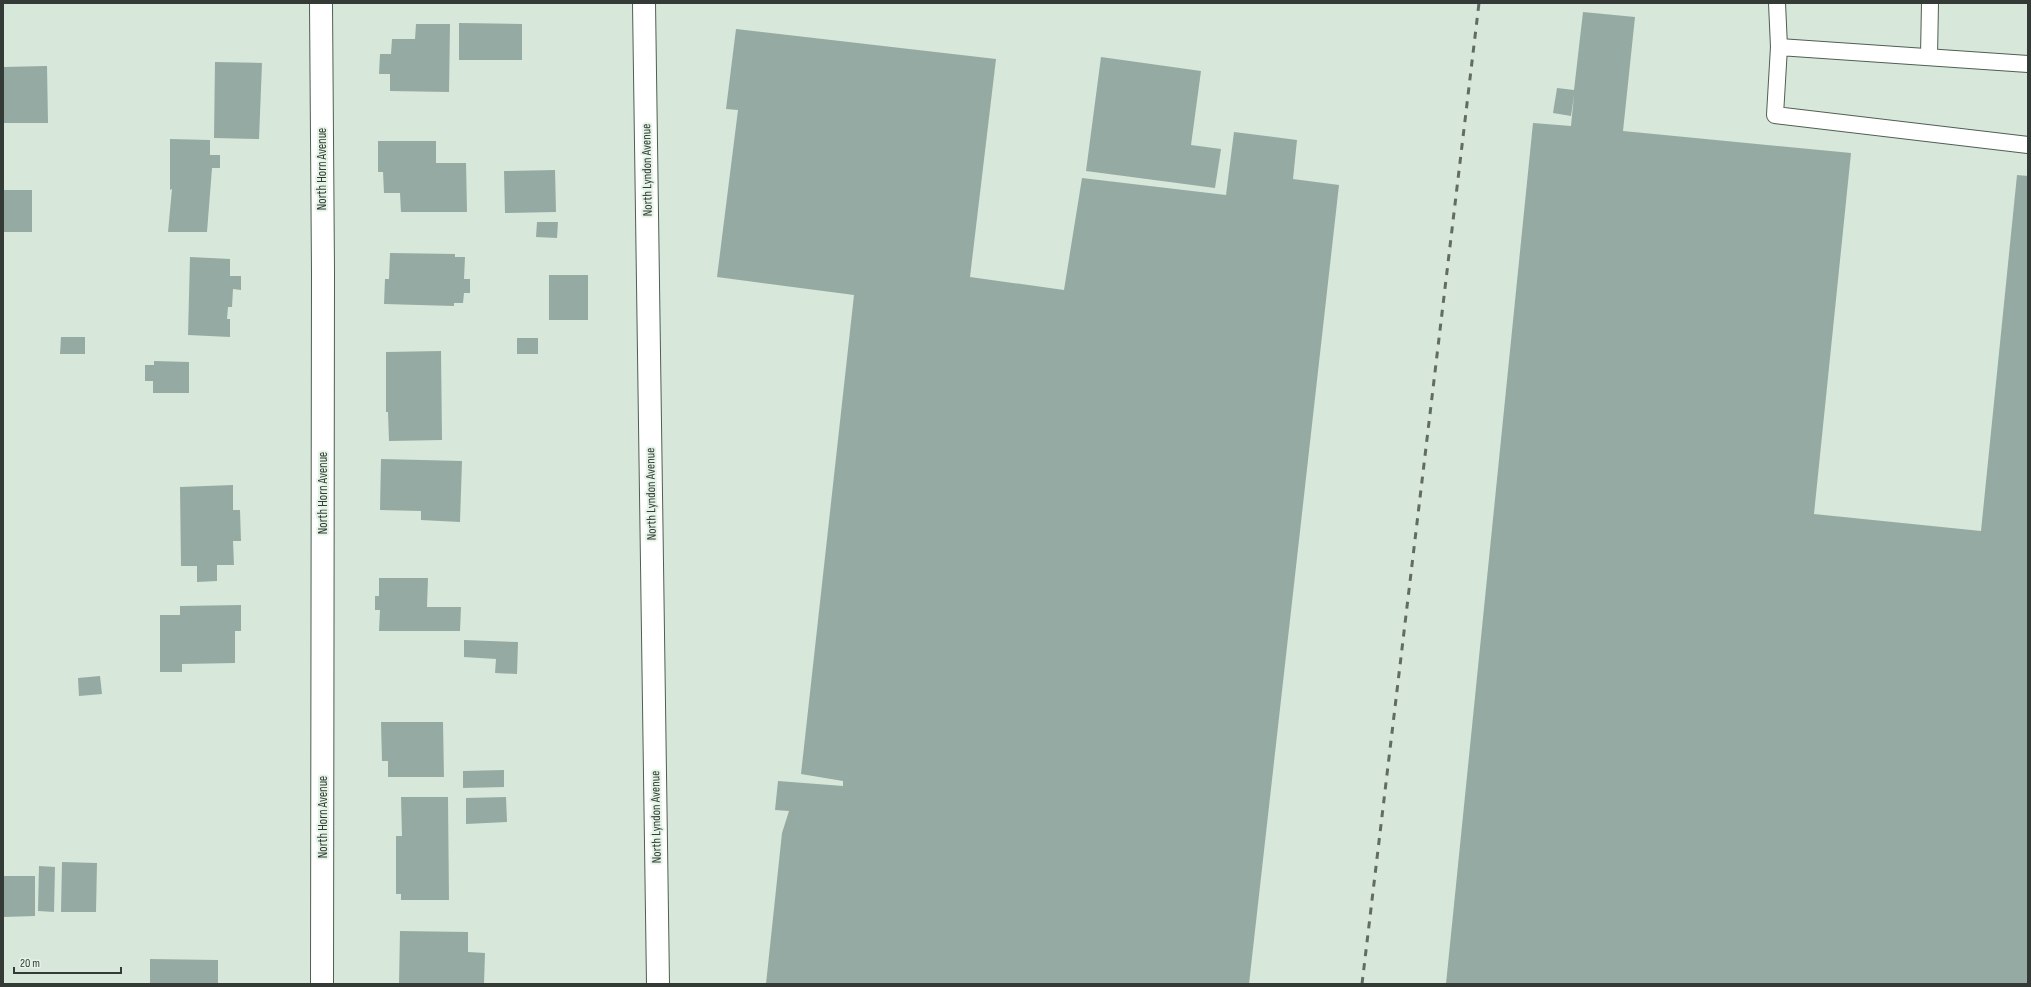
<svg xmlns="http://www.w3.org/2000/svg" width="2031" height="987" font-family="'Sofia Sans Condensed',sans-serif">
<rect width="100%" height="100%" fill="#d7e7da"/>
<g fill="#96aaa4">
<polygon points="1583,12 1635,17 1623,131 1851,153 1814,514 1981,531 2017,175 2028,176 2028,984 1446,984 1533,123 1571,126 1574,95 1571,116 1553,113 1557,88 1574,90"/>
<polygon points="459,23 522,24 522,60 459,60"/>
<polygon points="416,24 450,24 449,92 390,91 390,74 379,74 380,54 391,54 392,39 415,39"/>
<polygon points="736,29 996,59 970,277 1064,290 1082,178 1226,195 1234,132 1297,140 1293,179 1339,185 1249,984 766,984 782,833 789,811 775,810 778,781 843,786 843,781 801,774 854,295 717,277 738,110 726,109"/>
<polygon points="1101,57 1201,71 1191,145 1221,149 1215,188 1086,171"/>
<polygon points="215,62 262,63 259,139 214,138"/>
<polygon points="47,66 48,123 3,123 3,67"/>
<polygon points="170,139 210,140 210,155 220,155 220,168 212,168 207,232 168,232 172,189 170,190"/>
<polygon points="378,141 436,141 436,163 466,163 467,212 401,212 400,193 384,193 383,172 378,172"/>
<polygon points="555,170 556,212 505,213 504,171"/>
<rect x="3" y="190" width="29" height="42"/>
<polygon points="537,222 558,222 557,238 536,237"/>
<polygon points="390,253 455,254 455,257 465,257 464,279 470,279 470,293 464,293 463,303 454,303 454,306 384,304 385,279 389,279"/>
<polygon points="190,257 230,259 230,276 241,276 241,290 233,289 232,307 228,307 227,319 230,319 230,337 188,335"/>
<rect x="549" y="275" width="39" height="45"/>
<polygon points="61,337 85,337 85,354 60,354"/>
<rect x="517" y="338" width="21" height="16"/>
<polygon points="441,351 442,440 389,441 388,412 386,412 386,352"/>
<polygon points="154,361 189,362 189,393 153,393 153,381 145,381 145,365 154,365"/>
<polygon points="381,459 462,461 460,522 421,520 421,511 380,510"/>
<polygon points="233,485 233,510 240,510 241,541 233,541 234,565 217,565 217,581 197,582 197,566 181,566 180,487"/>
<polygon points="379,578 428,578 427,607 461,607 460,631 379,631 380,610 375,610 375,596 379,596"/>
<polygon points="241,605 241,631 235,631 235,663 182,664 182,672 160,672 160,615 180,615 180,606"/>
<polygon points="464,640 518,642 517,674 495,673 496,659 464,657"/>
<polygon points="100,676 102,694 79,696 78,678"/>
<polygon points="381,722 443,722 444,777 388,777 388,761 382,761"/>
<polygon points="504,770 504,787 463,788 463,771"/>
<polygon points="401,797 448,797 449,900 401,900 401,894 396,894 396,836 402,836"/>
<polygon points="506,797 507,822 466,824 466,798"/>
<polygon points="62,862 97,863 96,912 61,912"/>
<polygon points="39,866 55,867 54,912 38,911"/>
<polygon points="3,876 35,876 35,916 3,917"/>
<polygon points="400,931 468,932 468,952 485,953 484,984 399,984"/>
<polygon points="150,959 218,960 218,984 150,984"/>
</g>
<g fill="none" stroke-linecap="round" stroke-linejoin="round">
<g stroke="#515e53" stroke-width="18">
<g id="service">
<polyline points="1777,3 1779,47"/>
<polyline points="1929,56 1930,3"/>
<polyline points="2028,64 1779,47 1775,115 2028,145"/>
</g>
</g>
<g stroke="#515e53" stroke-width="24">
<g id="minor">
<polyline points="321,3 323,272 322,984"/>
<polyline points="644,3 658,984"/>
</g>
</g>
<use href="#service" stroke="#fff" stroke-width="16"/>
<use href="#minor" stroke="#fff" stroke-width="22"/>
<polyline stroke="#636c64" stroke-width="3" stroke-dasharray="7 7" stroke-linecap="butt" points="1362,984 1479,3"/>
</g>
<g text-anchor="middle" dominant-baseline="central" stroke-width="4" stroke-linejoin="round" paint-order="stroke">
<g font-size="13" fill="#343a35" stroke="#e4f4e7">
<text transform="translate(322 169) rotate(-90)">North Horn Avenue</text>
<text transform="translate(647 170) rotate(-91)">North Lyndon Avenue</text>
<text transform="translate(323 493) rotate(-90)">North Horn Avenue</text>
<text transform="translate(651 494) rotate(-91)">North Lyndon Avenue</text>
<text transform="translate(323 817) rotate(-90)">North Horn Avenue</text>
<text transform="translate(656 817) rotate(-91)">North Lyndon Avenue</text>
</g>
</g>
<rect width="2031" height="987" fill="none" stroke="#343a35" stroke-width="8"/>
<path d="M14 967v6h107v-6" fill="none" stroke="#343a35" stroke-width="2"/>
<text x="20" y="967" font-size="12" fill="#343a35" stroke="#e4f4e7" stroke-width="3" paint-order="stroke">20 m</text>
</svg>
